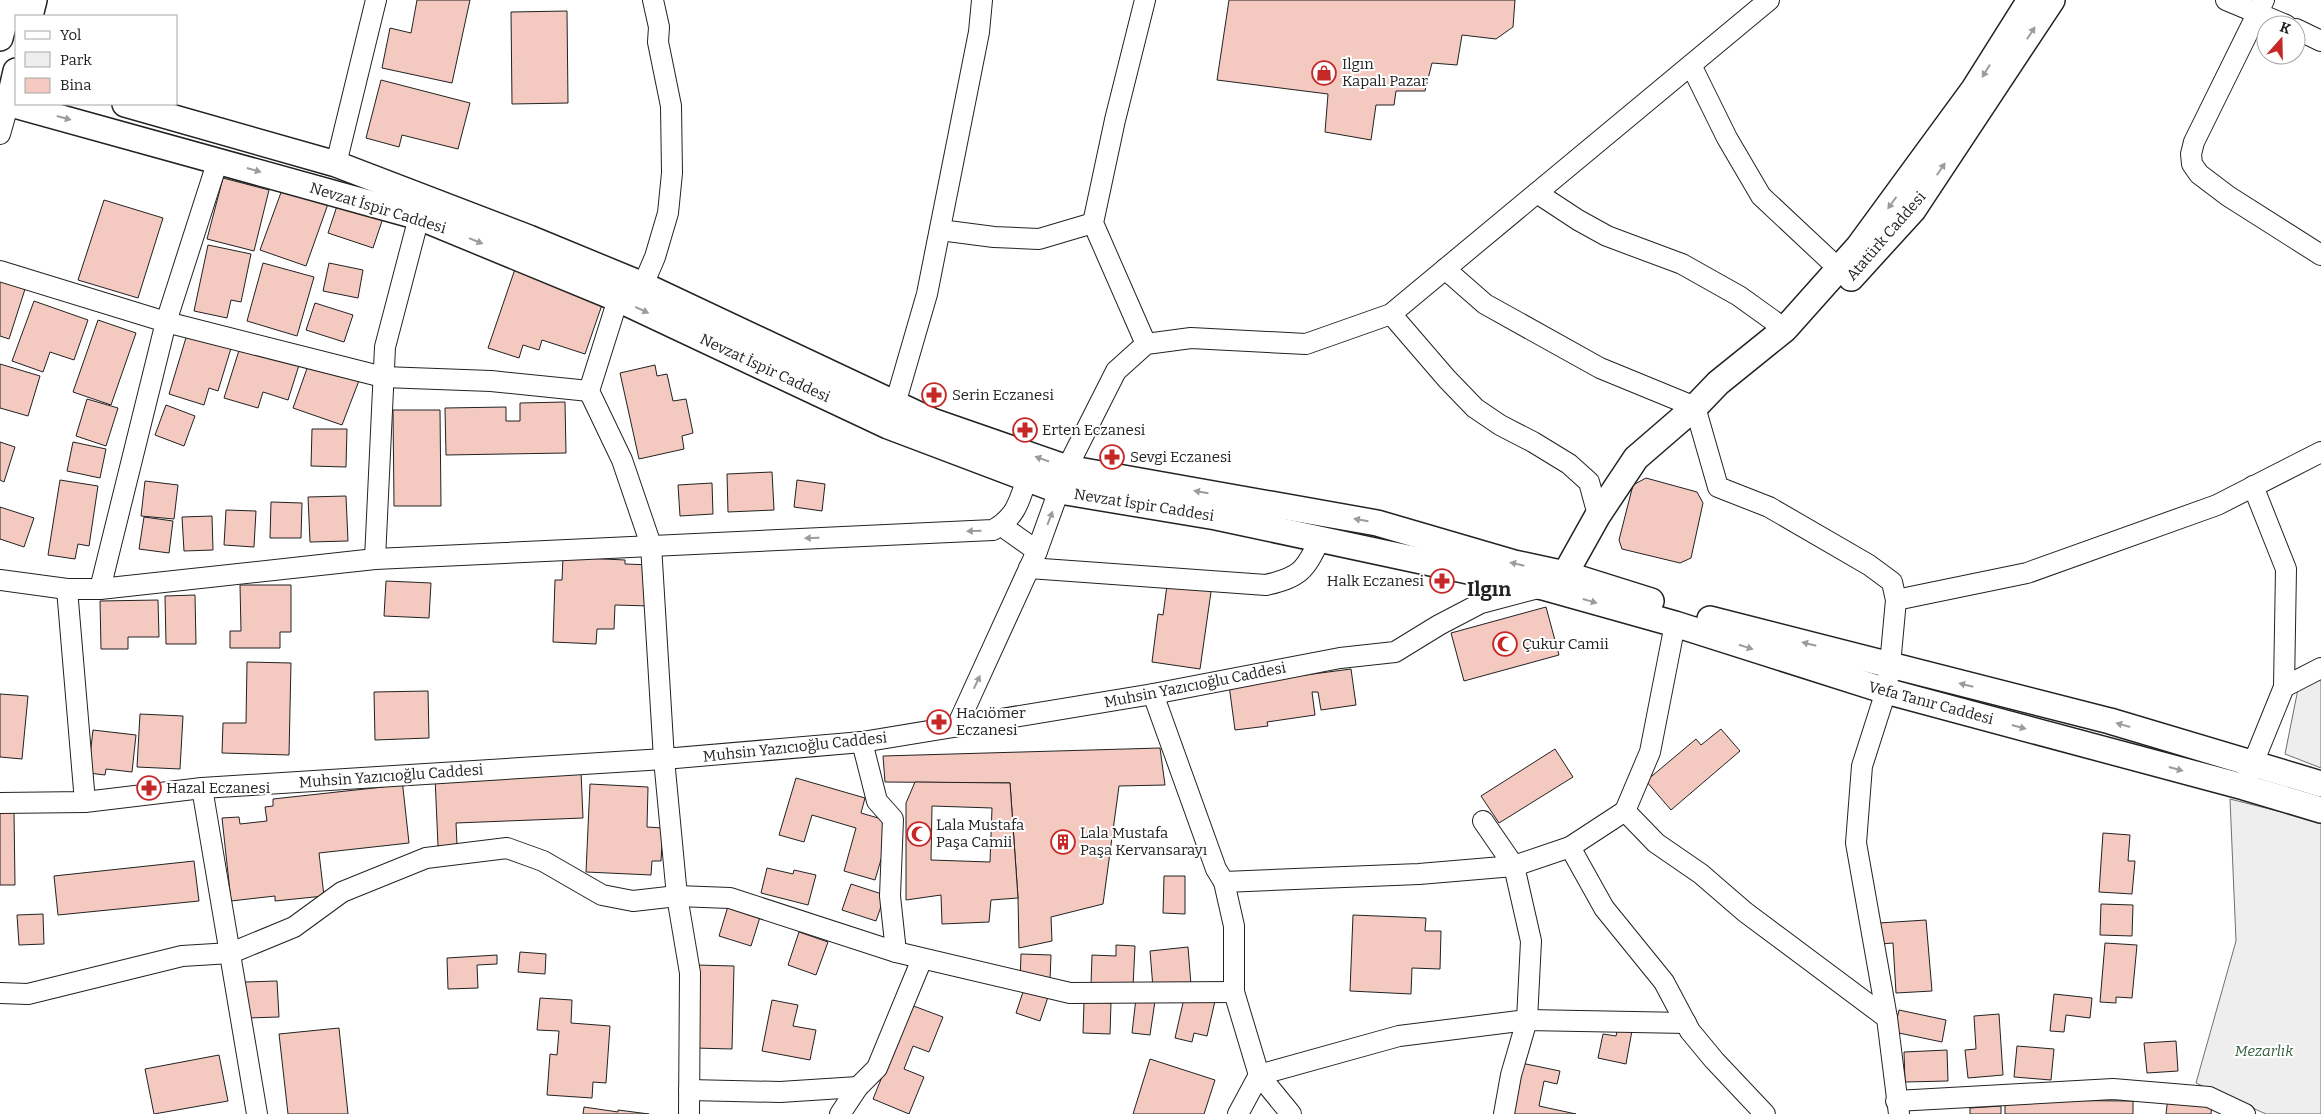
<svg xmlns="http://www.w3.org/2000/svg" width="2321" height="1114" font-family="Bitter,serif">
<rect width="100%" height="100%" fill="#fff"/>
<g fill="#eee" stroke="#6f6f6f">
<polygon points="2321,674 2321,768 2285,754 2299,684"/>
<polygon points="2230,799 2321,822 2321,1114 2266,1114 2196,1083 2236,941"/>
</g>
<g fill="#f3c9c0" stroke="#222" fill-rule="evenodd">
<polygon points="417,0 470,0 452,83 382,68 390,28 411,33"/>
<polygon points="1229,0 1515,0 1513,27 1496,39 1462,35 1457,65 1432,63 1425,91 1396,91 1394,105 1376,105 1371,140 1325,132 1328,94 1217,80"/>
<polygon points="567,11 568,103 512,104 511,12"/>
<polygon points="381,80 470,103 458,149 402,135 399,147 366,138"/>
<polygon points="223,178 269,190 254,251 207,239"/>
<polygon points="283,187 328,204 306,266 260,250"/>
<polygon points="104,200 163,218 138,298 78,280"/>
<polygon points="339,200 384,215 373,248 328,233"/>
<polygon points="208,245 251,254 241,302 231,300 227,318 194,311"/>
<polygon points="263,263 314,277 297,336 247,321"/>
<polygon points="329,263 363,270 358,298 323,291"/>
<polygon points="515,269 604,299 585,354 542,340 539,350 523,345 519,358 488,348"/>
<polygon points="0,278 26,286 9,339 0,336"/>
<polygon points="34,301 88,320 74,360 50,352 43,372 12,361"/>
<polygon points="315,303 353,315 344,342 306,330"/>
<polygon points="98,320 136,333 111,405 73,392"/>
<polygon points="188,331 232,345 218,391 209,388 204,405 169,394"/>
<polygon points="241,344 300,362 288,400 263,392 258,408 224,398"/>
<polygon points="310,360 360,378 342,425 293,408"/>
<polygon points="0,364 40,376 28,416 0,408"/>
<polygon points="655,365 657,376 667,374 673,401 686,399 693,433 682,436 684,449 639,459 620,373"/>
<polygon points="87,399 118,408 106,446 76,436"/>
<polygon points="565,402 566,453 446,455 445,408 506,407 506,421 520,421 520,403"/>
<polygon points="166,405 195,416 184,446 155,435"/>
<polygon points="393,410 440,410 441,506 394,506"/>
<polygon points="312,429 347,429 346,467 311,466"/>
<polygon points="0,442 15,447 4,482 0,480"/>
<polygon points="73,442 106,449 100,478 67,471"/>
<polygon points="772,472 774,510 728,512 727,474"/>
<polygon points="1646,478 1697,492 1703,503 1691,558 1680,563 1622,549 1619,540 1633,485"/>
<polygon points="60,480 98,486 89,546 78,544 75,559 48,555"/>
<polygon points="797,480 825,484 822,511 794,507"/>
<polygon points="145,481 178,485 174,519 141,516"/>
<polygon points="712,483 713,514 680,516 678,485"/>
<polygon points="346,496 348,541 310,542 308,497"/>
<polygon points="271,502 302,503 301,538 270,538"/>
<polygon points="0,507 34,518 24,547 0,539"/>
<polygon points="226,510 256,511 254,547 224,545"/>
<polygon points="212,516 213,550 184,551 182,517"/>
<polygon points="144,517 173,521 169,553 139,549"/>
<polygon points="563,557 625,560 625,564 652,565 650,606 615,605 614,629 597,629 596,644 553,642 555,580 562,580"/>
<polygon points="1168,578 1212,585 1200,669 1152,662 1158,614 1163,615"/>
<polygon points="386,581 431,583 429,618 384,616"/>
<polygon points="240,585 291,585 291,632 280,632 280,648 230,648 230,631 241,631"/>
<polygon points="195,595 196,644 166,644 165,596"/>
<polygon points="158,600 159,637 128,637 128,649 101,649 100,601"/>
<polygon points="1546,607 1559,655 1464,681 1451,633"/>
<polygon points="247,662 291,663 289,755 222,753 223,723 246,723"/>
<polygon points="1351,669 1356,705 1321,710 1318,692 1312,692 1315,715 1267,722 1268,726 1235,730 1229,685"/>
<polygon points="428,691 429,738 375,740 374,692"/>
<polygon points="0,694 28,696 22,759 0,757"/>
<polygon points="140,714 183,716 180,769 137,767"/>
<polygon points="1721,729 1740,751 1671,810 1646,781 1696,739 1701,745"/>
<polygon points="93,730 136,735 132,772 106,769 105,775 88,773"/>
<polygon points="1160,748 1165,785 1119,786 1103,904 1051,917 1052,941 1019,948 1018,898 1010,783 885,782 883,756"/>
<polygon points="1555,749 1573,777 1499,823 1481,796"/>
<polygon points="581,771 583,818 456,823 457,845 438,846 435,777"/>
<polygon points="796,778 865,798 861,813 892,822 875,880 844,871 856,828 812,815 804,842 779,835"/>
<polygon points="402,779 409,843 319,853 324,896 275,901 275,896 231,901 222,818 239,817 240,824 267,821 265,807 273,806 273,799 383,787"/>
<path d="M 915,782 L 1010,783 L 1018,898 L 991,900 L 989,922 L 942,924 L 941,895 L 906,900 L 906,803 ZM 932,806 L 992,808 L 990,862 L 931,860 Z"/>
<polygon points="590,784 648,787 647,827 663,828 661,861 652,861 651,875 586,872"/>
<polygon points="0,812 14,812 15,885 0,885"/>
<polygon points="2103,833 2130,835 2128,861 2135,861 2132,894 2099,892"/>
<polygon points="194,861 199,901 58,915 54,876"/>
<polygon points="767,868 793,874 794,870 816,875 808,905 761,893"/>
<polygon points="1164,876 1185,876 1185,914 1163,913"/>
<polygon points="851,884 885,895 876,921 842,910"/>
<polygon points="729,903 761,914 751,946 719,936"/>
<polygon points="2101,904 2133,905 2132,936 2100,935"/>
<polygon points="43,914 44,944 19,945 17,915"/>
<polygon points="1353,915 1426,918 1425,931 1441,931 1440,969 1412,968 1411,994 1350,991"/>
<polygon points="1926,920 1932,991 1896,993 1893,943 1881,944 1879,923"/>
<polygon points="799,932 828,942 816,975 788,965"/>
<polygon points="2105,943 2137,945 2132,998 2116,997 2116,1003 2100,1002"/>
<polygon points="1116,945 1135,946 1133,987 1091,985 1092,955 1116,956"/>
<polygon points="1188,947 1191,985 1153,988 1150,951"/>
<polygon points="520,952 546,954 545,974 518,972"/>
<polygon points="1021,954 1051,955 1050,981 1020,980"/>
<polygon points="497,955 497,964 477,965 478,988 448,989 447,958"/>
<polygon points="696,965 734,966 732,1049 694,1048"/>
<polygon points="277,981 279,1017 247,1018 245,982"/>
<polygon points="1025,986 1049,994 1040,1021 1016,1013"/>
<polygon points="1185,994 1215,1001 1207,1036 1194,1033 1192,1042 1175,1038"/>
<polygon points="2054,994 2092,998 2090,1018 2066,1015 2064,1032 2050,1031"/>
<polygon points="540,998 572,1000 571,1023 610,1026 606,1083 593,1082 592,1098 547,1095 550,1054 557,1055 559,1031 537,1030"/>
<polygon points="1136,998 1155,1001 1150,1035 1132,1033"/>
<polygon points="772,1000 798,1005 793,1026 816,1030 810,1060 762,1051"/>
<polygon points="1084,1002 1111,1003 1110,1034 1083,1033"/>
<polygon points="911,1005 943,1017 929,1052 913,1046 904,1069 924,1077 909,1114 873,1099"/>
<polygon points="1899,1010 1946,1020 1942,1042 1894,1032"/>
<polygon points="1999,1014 2003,1075 1968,1078 1965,1050 1976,1049 1974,1016"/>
<polygon points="1619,1022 1633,1025 1626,1064 1598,1058 1603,1034 1616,1036"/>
<polygon points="339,1028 348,1114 288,1114 279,1034"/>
<polygon points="2176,1041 2178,1071 2147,1073 2144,1043"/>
<polygon points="2017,1046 2054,1049 2051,1080 2014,1077"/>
<polygon points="1947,1050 1948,1081 1905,1082 1904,1052"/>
<polygon points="219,1055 228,1101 154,1114 145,1069"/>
<polygon points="1150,1059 1215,1080 1204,1114 1133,1114"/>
<polygon points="1521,1063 1560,1071 1557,1084 1544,1081 1539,1106 1576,1114 1511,1114"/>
<polygon points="2168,1097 2212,1104 2211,1114 2166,1114"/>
<polygon points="2005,1100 2133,1101 2133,1114 2005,1114"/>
<polygon points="2001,1106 2001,1114 1970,1114 1970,1108"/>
<polygon points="584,1107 618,1112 618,1110 649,1114 583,1114"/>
</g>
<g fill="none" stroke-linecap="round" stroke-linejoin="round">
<g stroke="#222" stroke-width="22">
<g id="minor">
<polyline points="1145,0 1115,120 1093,223 1146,344"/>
<polyline points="2226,0 2286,25"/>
<polyline points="2264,0 2194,142 2191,154 2192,164 2199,174 2228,196 2321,255"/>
<polyline points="2296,29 2321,41"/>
<polyline points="1691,65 1727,138 1761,196 1839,269"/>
<polyline points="0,134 9,102"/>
<polyline points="336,164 376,0"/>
<polyline points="1537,193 1578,220 1607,236 1682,264 1739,296 1785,329"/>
<polyline points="940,230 994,237 1039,239 1093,223"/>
<polyline points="1445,269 1485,304 1600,368 1695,407 1718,487 1769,507 1869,565 1892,582 1896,600 1890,665 1886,691 1862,766 1856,843 1887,1018 1899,1114"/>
<polyline points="0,271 166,322 383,377 491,381 589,391"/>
<polyline points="643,285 655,257 668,213 672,173 671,106 658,42 659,27 653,0"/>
<polyline points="618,299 589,391 622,460 651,545 664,759 677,896 690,973 689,1114"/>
<polyline points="1391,314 1447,379 1475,408 1500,425 1533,442 1569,464 1589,482 1598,515"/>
<polyline points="891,418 927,294 979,32 982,0"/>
<polyline points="1002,526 1037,551"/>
<polyline points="375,559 385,347 419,217"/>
<path d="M 1029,568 L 1266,585 C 1300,577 1305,571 1320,539"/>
<path d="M 0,580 L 67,589 L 100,589 L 375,559 L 993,530 C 1016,517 1019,502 1027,478"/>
<polyline points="67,589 85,802"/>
<polyline points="100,589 166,322 218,160"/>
<polyline points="1896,600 2027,573 2217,505 2321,452"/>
<polyline points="2284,687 2321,668"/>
<polyline points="1153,694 1216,869 1224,882 1234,926 1234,992 1259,1075 1291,1114"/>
<polyline points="957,726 1037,551 1067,468 1116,371 1146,344 1191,338 1306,344 1391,314 1769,0"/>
<polyline points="862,742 877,801 893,819 890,896 896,952"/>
<polyline points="2247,778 2284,687 2286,569 2253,486"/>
<polyline points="202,788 257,1114"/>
<polyline points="0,803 85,802 202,788 664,759 862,742 1153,694 1340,658 1395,652 1439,625 1481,603 1542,587"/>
<polyline points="1625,811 1656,843 1701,874 1745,912 1887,1018"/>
<polyline points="1483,821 1514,866 1531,941 1527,1020 1511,1075 1504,1114"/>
<polyline points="1570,847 1604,908 1664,982 1690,1031 1714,1060 1765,1114"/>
<polyline points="1224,882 1419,874 1514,866 1570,847 1625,811 1650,752 1675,624"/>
<polyline points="0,993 28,994 182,956 231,953 294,927 342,892 426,858 507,848 543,861 602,895 633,901 677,896 730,898 896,952 1070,993 1234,992"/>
<polyline points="689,1090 780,1092 858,1087"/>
<polyline points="1896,1101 2113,1089 2209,1097 2245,1114"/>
<polyline points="840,1114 858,1087 877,1068 922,959"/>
<polyline points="1238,1114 1259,1075 1399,1036 1527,1020 1686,1023"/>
</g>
</g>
<g stroke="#222" stroke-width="28">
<g id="major">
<polyline points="30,16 34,0"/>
<polyline points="0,38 10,0"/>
<polyline points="0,101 419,217 618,299 888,426 1060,491 1216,517 1543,587 1675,624 1886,691 2244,787 2321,810"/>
<polyline points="9,102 16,71"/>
<polyline points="125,104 336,164 529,238 643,285 932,421 1067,468 1377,523 1514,563 1565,574 1651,601"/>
<polyline points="1851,278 1913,210 2052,0"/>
<polyline points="1565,574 1598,515 1636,458 1695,407 1718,383 1785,329 1859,246 1974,89 2030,0"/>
<polyline points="1710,619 2110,721 2321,784"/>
</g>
</g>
<use href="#minor" stroke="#fff" stroke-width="20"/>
<use href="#major" stroke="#fff" stroke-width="25"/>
</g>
<defs><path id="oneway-solid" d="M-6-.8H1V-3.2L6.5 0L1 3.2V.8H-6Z" transform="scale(1.25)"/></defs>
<g fill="#9c9c9c">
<use href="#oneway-solid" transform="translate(2031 33) rotate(-57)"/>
<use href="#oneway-solid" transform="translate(1986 71) rotate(122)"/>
<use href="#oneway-solid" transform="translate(64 118) rotate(15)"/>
<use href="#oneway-solid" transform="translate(1941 169) rotate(-56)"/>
<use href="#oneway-solid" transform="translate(254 170) rotate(16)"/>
<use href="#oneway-solid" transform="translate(1892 203) rotate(126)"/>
<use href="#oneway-solid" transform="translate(476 241) rotate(22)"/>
<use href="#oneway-solid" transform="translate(642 310) rotate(25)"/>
<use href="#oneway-solid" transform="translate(1042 459) rotate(-161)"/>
<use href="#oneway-solid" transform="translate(1201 492) rotate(-170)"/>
<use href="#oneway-solid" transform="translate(1050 518) rotate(-69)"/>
<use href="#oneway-solid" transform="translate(1361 520) rotate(-170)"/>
<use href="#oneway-solid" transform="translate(974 531) rotate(178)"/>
<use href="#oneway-solid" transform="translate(812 538) rotate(178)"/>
<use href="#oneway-solid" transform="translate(1517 564) rotate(-167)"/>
<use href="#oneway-solid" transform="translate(1590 601) rotate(16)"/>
<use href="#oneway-solid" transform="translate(1809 644) rotate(-166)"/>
<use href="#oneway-solid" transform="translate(1746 647) rotate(18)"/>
<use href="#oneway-solid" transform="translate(977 682) rotate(-65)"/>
<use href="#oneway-solid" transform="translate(1966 685) rotate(-166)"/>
<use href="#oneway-solid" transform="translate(2123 725) rotate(-164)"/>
<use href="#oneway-solid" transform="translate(2019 727) rotate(15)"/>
<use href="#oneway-solid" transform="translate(2176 769) rotate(15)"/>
</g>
<defs>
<g id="shop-ring" transform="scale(1.25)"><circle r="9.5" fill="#fff" stroke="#c62828" stroke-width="1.5"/><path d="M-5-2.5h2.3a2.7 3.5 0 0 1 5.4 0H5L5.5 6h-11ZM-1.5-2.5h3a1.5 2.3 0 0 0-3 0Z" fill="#c62828"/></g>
<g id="pharmacy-ring" transform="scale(1.25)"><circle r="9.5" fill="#fff" stroke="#c62828" stroke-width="1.5"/><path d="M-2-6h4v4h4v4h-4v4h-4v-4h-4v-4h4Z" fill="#c62828"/></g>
<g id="mosque-ring" transform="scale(1.25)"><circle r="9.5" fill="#fff" stroke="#c62828" stroke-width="1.5"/><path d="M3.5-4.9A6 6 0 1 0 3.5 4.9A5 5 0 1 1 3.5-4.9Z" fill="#c62828"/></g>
<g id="building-ring" transform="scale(1.25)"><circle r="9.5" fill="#fff" stroke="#c62828" stroke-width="1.5"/><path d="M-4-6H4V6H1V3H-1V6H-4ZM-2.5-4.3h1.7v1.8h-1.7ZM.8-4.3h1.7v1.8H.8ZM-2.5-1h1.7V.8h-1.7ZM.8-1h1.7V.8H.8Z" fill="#c62828"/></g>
</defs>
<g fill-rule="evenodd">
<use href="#shop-ring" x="1324" y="73"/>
<use href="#pharmacy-ring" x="934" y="395"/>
<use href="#pharmacy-ring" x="1025" y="430"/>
<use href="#pharmacy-ring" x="1112" y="457"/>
<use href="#pharmacy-ring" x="1442" y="581"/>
<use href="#mosque-ring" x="1505" y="644"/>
<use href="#pharmacy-ring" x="939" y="722"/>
<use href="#pharmacy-ring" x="149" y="788"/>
<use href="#mosque-ring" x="919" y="834"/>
<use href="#building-ring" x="1063" y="842"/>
</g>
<g text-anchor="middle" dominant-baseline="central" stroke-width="4" stroke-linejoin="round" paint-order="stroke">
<g font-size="15" fill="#222" stroke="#fff" text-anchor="start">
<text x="1342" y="64">Ilgın<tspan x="1342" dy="17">Kapalı Pazar</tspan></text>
<text x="952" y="395">Serin Eczanesi</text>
<text x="1042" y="430">Erten Eczanesi</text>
<text x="1130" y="457">Sevgi Eczanesi</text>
<text x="1424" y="581" text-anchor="end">Halk Eczanesi</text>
<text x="1522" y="644">Çukur Camii</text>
<text x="956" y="713">Hacıömer<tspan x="956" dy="17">Eczanesi</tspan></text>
<text x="166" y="788">Hazal Eczanesi</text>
<text x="936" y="825">Lala Mustafa<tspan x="936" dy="17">Paşa Camii</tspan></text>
<text x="1080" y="833">Lala Mustafa<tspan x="1080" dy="17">Paşa Kervansarayı</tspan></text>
</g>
<g font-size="15" fill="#222" stroke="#fff">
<text transform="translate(378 208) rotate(17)">Nevzat İspir Caddesi</text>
<text transform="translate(1886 236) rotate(-49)">Atatürk Caddesi</text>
<text transform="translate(765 368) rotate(25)">Nevzat İspir Caddesi</text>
<text transform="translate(1144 505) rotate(9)">Nevzat İspir Caddesi</text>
<text transform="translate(1195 685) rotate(-11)">Muhsin Yazıcıoğlu Caddesi</text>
<text transform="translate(1931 703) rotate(15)">Vefa Tanır Caddesi</text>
<text transform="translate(795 747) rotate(-6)">Muhsin Yazıcıoğlu Caddesi</text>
<text transform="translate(391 776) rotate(-4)">Muhsin Yazıcıoğlu Caddesi</text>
</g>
<g font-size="15" font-style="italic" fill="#2f5e38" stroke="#fff">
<text x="2264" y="1051">Mezarlık</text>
</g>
<g font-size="20" font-weight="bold" fill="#222" stroke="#fff">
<text x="1489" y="589">Ilgın</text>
</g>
</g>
<rect x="15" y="15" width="162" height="90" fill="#ffffff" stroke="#a7a7a7"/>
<rect x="25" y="31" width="25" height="8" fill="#ffffff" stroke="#a7a7a7"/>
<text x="60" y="40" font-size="15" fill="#222222">Yol</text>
<rect x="25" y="52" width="25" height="15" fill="#eeeeee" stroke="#a7a7a7"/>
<text x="60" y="65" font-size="15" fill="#222222">Park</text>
<rect x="25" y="78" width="25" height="15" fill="#f3c9c0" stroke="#a7a7a7"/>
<text x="60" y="90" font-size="15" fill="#222222">Bina</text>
<g transform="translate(2281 40) rotate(20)"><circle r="24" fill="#ffffff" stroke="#a7a7a7"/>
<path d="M0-4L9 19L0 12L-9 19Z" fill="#c62828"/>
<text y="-8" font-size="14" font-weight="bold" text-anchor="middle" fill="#222222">K</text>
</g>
</svg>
